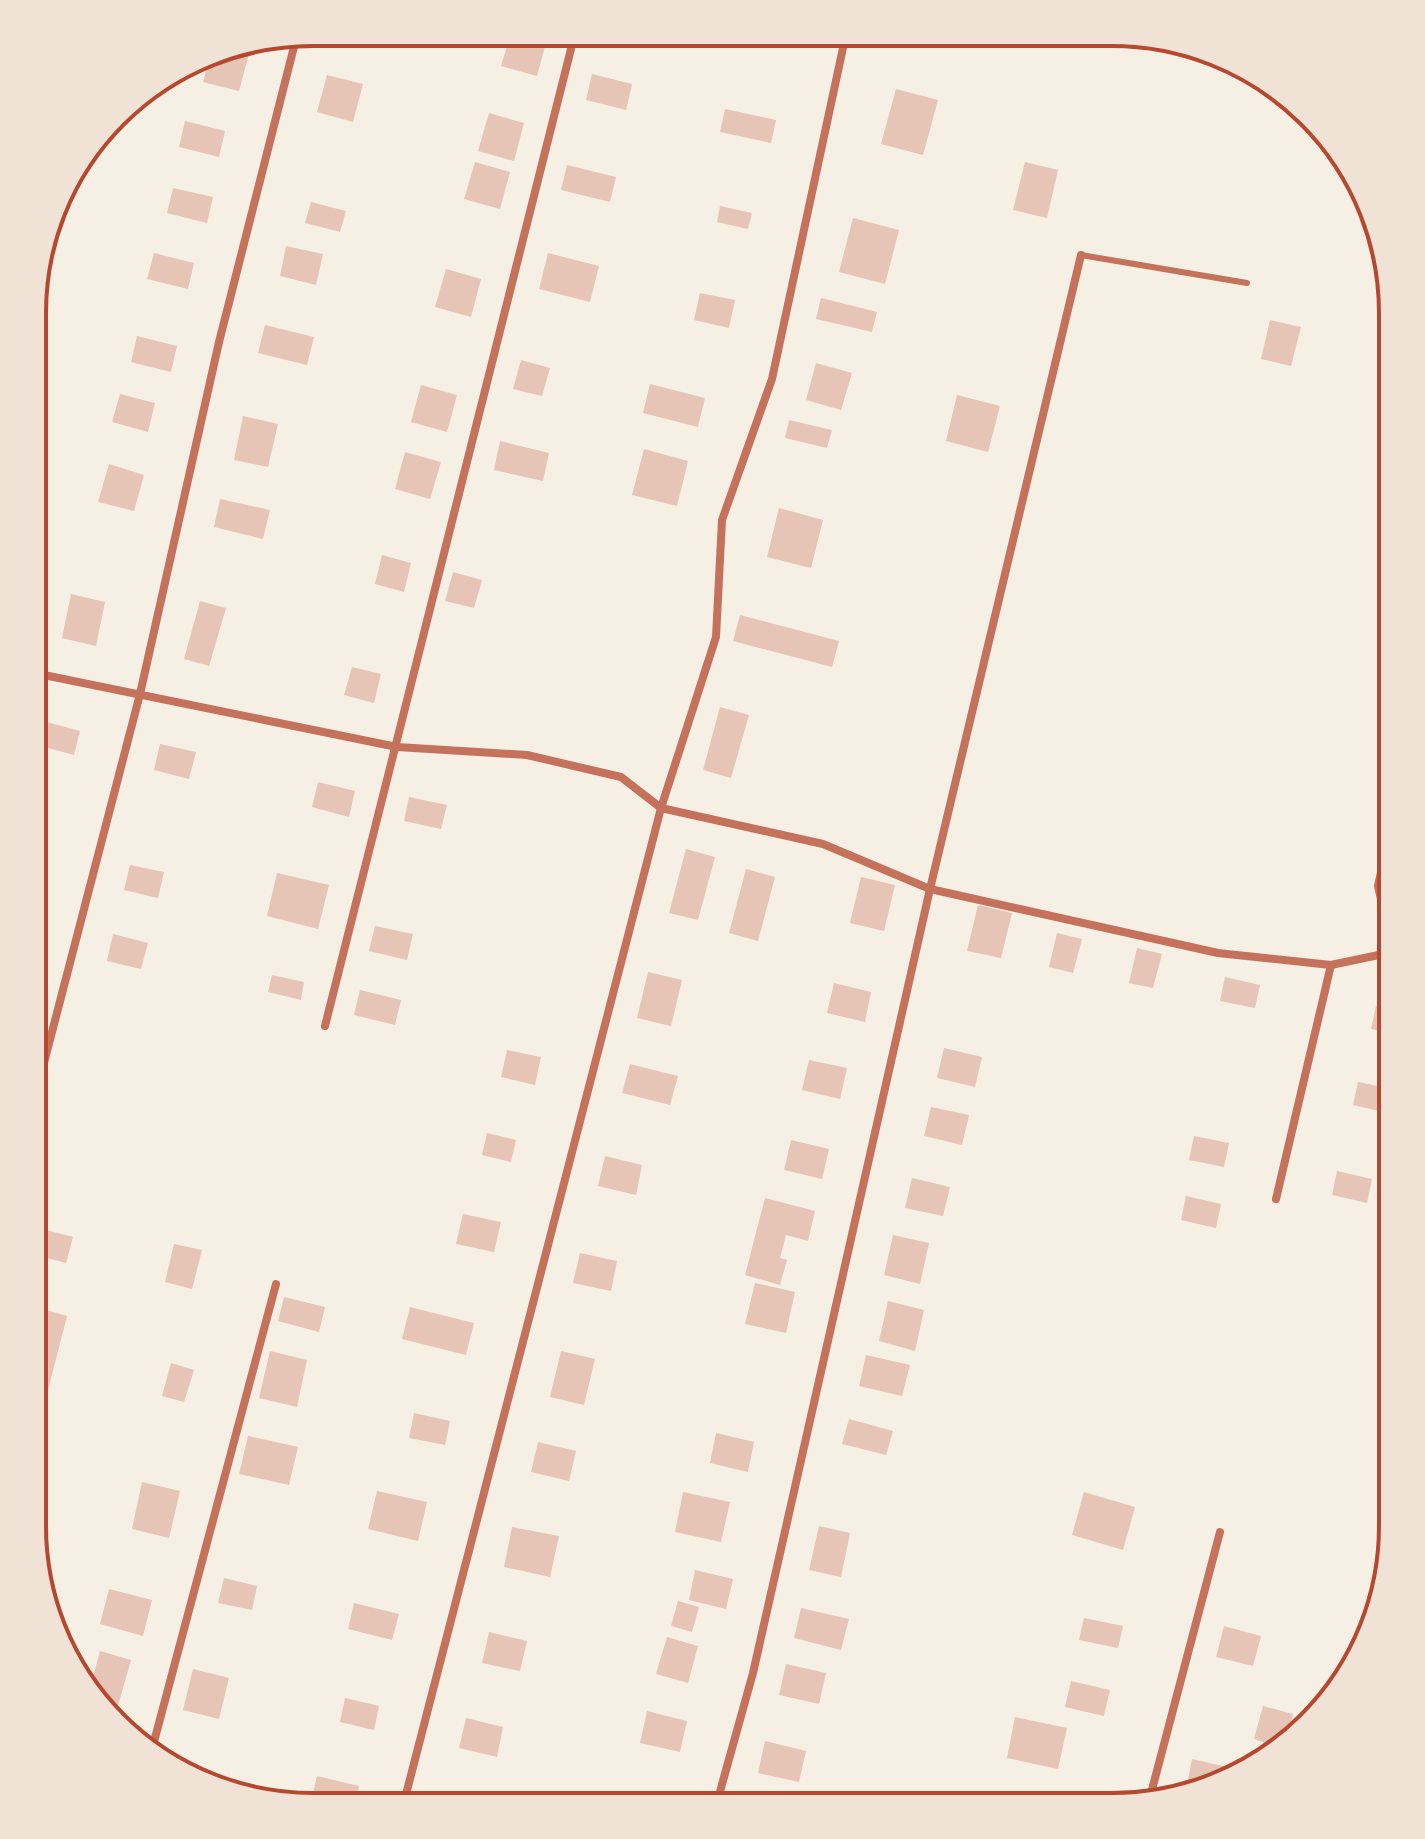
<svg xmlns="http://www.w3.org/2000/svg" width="1425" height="1839" font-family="'Golos Text',sans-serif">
<rect width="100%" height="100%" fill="#f6efe4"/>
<g fill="#e6c5b7">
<polygon points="511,33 547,39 537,76 501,66"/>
<polygon points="223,47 249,54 239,91 203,82 211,53"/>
<polygon points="592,74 632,84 626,110 586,100"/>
<polygon points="327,75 363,84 353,122 317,112"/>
<polygon points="896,89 938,100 923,155 881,144"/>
<polygon points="725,109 776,120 771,143 720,132"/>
<polygon points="489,113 524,123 514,161 478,151"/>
<polygon points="185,121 225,131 219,157 179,147"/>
<polygon points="475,162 510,172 500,209 464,199"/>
<polygon points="1025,162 1058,170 1047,218 1013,210"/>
<polygon points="567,165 616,177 610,202 561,190"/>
<polygon points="173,188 213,197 207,223 167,213"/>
<polygon points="311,202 346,211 340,232 305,223"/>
<polygon points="720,206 752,213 748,229 717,222"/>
<polygon points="853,218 899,230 885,284 839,272"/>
<polygon points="286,246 323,254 316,285 280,276"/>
<polygon points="154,253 194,263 188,289 147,279"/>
<polygon points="548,253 599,266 590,302 539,289"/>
<polygon points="446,269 481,279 471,317 435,307"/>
<polygon points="700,293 735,300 729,328 694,320"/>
<polygon points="821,298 877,312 872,332 816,319"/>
<polygon points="1270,320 1301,327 1291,366 1261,359"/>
<polygon points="265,325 314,337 307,365 258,353"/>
<polygon points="137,336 177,346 171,372 131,362"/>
<polygon points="521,360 550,368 542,396 513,389"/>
<polygon points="816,363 852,373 841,410 806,400"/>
<polygon points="650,384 705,398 698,427 643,413"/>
<polygon points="421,385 457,395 447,432 411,422"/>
<polygon points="120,394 155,403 148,432 112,422"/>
<polygon points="957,395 1000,406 988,452 946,441"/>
<polygon points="243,416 278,424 268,467 234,460"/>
<polygon points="789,420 832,430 827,448 785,438"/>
<polygon points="500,441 549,453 543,481 494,470"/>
<polygon points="644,449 688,461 677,506 632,495"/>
<polygon points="405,452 441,462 430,499 395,489"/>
<polygon points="109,464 144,475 134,511 98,502"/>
<polygon points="220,499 270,510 263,539 214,527"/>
<polygon points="779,508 823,520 811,568 767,557"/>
<polygon points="382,555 411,563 404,592 375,584"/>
<polygon points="453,572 482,580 474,608 445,601"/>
<polygon points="71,594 105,602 96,646 62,638"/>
<polygon points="200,601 226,608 209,666 184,659"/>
<polygon points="740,615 839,641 832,667 733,641"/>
<polygon points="352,667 381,674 374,703 344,695"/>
<polygon points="720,707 749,715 731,778 703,770"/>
<polygon points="43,721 80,731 74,755 37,745"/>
<polygon points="160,744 196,752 189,779 154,770"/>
<polygon points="318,782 355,791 349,817 312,807"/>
<polygon points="409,797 447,805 441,829 404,821"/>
<polygon points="686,849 715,857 698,920 669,913"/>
<polygon points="130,865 164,872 158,898 124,890"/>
<polygon points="746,869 775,877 758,941 729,933"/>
<polygon points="277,873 329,885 318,929 267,916"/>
<polygon points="861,877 895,885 884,931 850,923"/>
<polygon points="978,905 1012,913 1001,958 967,951"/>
<polygon points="375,926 413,934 407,960 369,951"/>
<polygon points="1057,933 1082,939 1073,973 1049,967"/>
<polygon points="113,934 148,943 141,969 107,961"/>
<polygon points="1137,948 1162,954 1153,988 1129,983"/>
<polygon points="648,972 682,980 671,1026 637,1018"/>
<polygon points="272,975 304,982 301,1000 268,992"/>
<polygon points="1225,977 1260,985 1255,1008 1220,1001"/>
<polygon points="834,983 871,992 865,1022 827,1013"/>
<polygon points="360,990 401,1000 395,1025 354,1015"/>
<polygon points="1376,1006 1393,1009 1393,1034 1371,1029"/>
<polygon points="944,1048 982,1057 975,1087 937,1078"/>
<polygon points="507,1050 541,1057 535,1085 501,1077"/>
<polygon points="809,1060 847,1068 840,1099 802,1090"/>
<polygon points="630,1064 678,1076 670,1105 622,1093"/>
<polygon points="1358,1082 1393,1089 1388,1113 1353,1105"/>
<polygon points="931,1107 969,1115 962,1145 924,1136"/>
<polygon points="487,1133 516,1140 511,1162 482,1155"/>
<polygon points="1194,1136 1229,1143 1224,1167 1189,1160"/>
<polygon points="791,1140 829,1149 822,1179 784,1170"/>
<polygon points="605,1156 642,1165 636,1195 598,1186"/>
<polygon points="1337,1171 1372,1179 1367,1203 1332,1195"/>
<polygon points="912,1178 950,1187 943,1216 905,1208"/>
<polygon points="1186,1196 1221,1204 1216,1228 1181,1220"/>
<polygon points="765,1198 815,1211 808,1241 786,1235 780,1258 787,1260 780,1285 745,1275"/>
<polygon points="463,1214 501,1222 494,1252 456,1244"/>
<polygon points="38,1228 73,1237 66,1263 33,1254"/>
<polygon points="893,1235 929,1243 920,1284 884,1275"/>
<polygon points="174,1244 202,1250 192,1289 165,1282"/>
<polygon points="580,1253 617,1261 611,1291 573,1283"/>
<polygon points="755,1283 795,1292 786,1333 745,1324"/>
<polygon points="284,1297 325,1307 319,1332 278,1321"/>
<polygon points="888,1301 924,1310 915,1351 879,1341"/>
<polygon points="32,1306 67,1316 47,1394 32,1389"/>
<polygon points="410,1307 474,1323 466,1355 402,1339"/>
<polygon points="270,1351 307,1360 297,1407 259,1398"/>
<polygon points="561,1351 595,1359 584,1405 550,1397"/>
<polygon points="866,1355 910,1365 902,1396 859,1386"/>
<polygon points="171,1363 194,1370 184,1402 162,1396"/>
<polygon points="414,1413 450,1421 445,1445 409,1438"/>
<polygon points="849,1419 893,1431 886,1455 842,1444"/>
<polygon points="716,1433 754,1442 748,1472 710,1463"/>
<polygon points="248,1436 298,1447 289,1485 239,1474"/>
<polygon points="538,1442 576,1451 569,1481 531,1472"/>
<polygon points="142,1482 180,1491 169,1538 132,1529"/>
<polygon points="377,1491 427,1502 418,1541 368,1529"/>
<polygon points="683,1492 730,1502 721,1542 675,1532"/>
<polygon points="1084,1492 1135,1507 1123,1550 1072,1535"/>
<polygon points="819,1526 850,1533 841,1577 809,1570"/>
<polygon points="512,1527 559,1536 550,1577 504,1567"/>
<polygon points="695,1570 733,1579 726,1609 689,1600"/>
<polygon points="224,1578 257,1586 252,1610 218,1603"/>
<polygon points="109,1589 152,1600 143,1636 100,1624"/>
<polygon points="678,1601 699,1607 692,1632 671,1626"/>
<polygon points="354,1603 399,1614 392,1640 348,1629"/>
<polygon points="801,1608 849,1619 841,1650 794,1638"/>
<polygon points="1084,1618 1123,1626 1118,1648 1079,1640"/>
<polygon points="1224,1626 1261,1636 1253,1666 1216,1657"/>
<polygon points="489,1632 527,1641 520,1671 482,1663"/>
<polygon points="667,1637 698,1646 688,1683 656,1674"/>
<polygon points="100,1651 131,1660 115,1716 90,1688"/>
<polygon points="786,1664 826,1673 819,1704 779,1695"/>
<polygon points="193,1669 229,1678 219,1719 183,1710"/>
<polygon points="1071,1681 1110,1690 1104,1716 1065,1707"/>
<polygon points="345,1698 379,1706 374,1730 340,1722"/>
<polygon points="1263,1706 1293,1714 1287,1735 1276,1746 1254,1739"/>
<polygon points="647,1711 687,1721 680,1752 640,1743"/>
<polygon points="1015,1717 1067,1728 1058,1769 1007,1758"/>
<polygon points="466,1718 503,1727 497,1757 459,1748"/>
<polygon points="765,1741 806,1751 799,1782 758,1773"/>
<polygon points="1192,1759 1231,1768 1229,1777 1186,1790"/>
<polygon points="317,1776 359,1786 354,1806 310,1806"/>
<polygon points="1043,1796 1086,1805 1086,1806 1040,1806"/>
<polygon points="814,1797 845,1805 845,1806 812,1806"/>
</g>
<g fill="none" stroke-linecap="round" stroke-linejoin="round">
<g stroke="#c5725c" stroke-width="6">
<polyline points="1081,255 1247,283"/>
<polyline points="1392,952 1377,886 1393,813"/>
</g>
<g stroke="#c5725c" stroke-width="8">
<polyline points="34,673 397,747 527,755 621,777 661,808 823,844 930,889 1218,953 1331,965 1393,952"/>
<polyline points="325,1026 575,33"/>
<polyline points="33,1105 140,694 219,342 297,35"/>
<polyline points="1276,1199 1331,965"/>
<polyline points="151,1753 276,1284"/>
<polyline points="1149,1801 1220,1532"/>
<polyline points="403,1806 661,808 716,637 722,520 772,379 846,34"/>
<polyline points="716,1806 753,1673 930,889 1081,255"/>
</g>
</g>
<path d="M0 0H1425V1839H0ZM313 46H1112A267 267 0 0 1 1379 313V1526A267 267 0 0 1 1112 1793H313A267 267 0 0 1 46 1526V313A267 267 0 0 1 313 46Z" fill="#f1e2d6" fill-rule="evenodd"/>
<path fill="none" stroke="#b5482f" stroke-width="4" d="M313 46H1112A267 267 0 0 1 1379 313V1526A267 267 0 0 1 1112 1793H313A267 267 0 0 1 46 1526V313A267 267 0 0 1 313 46Z"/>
</svg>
